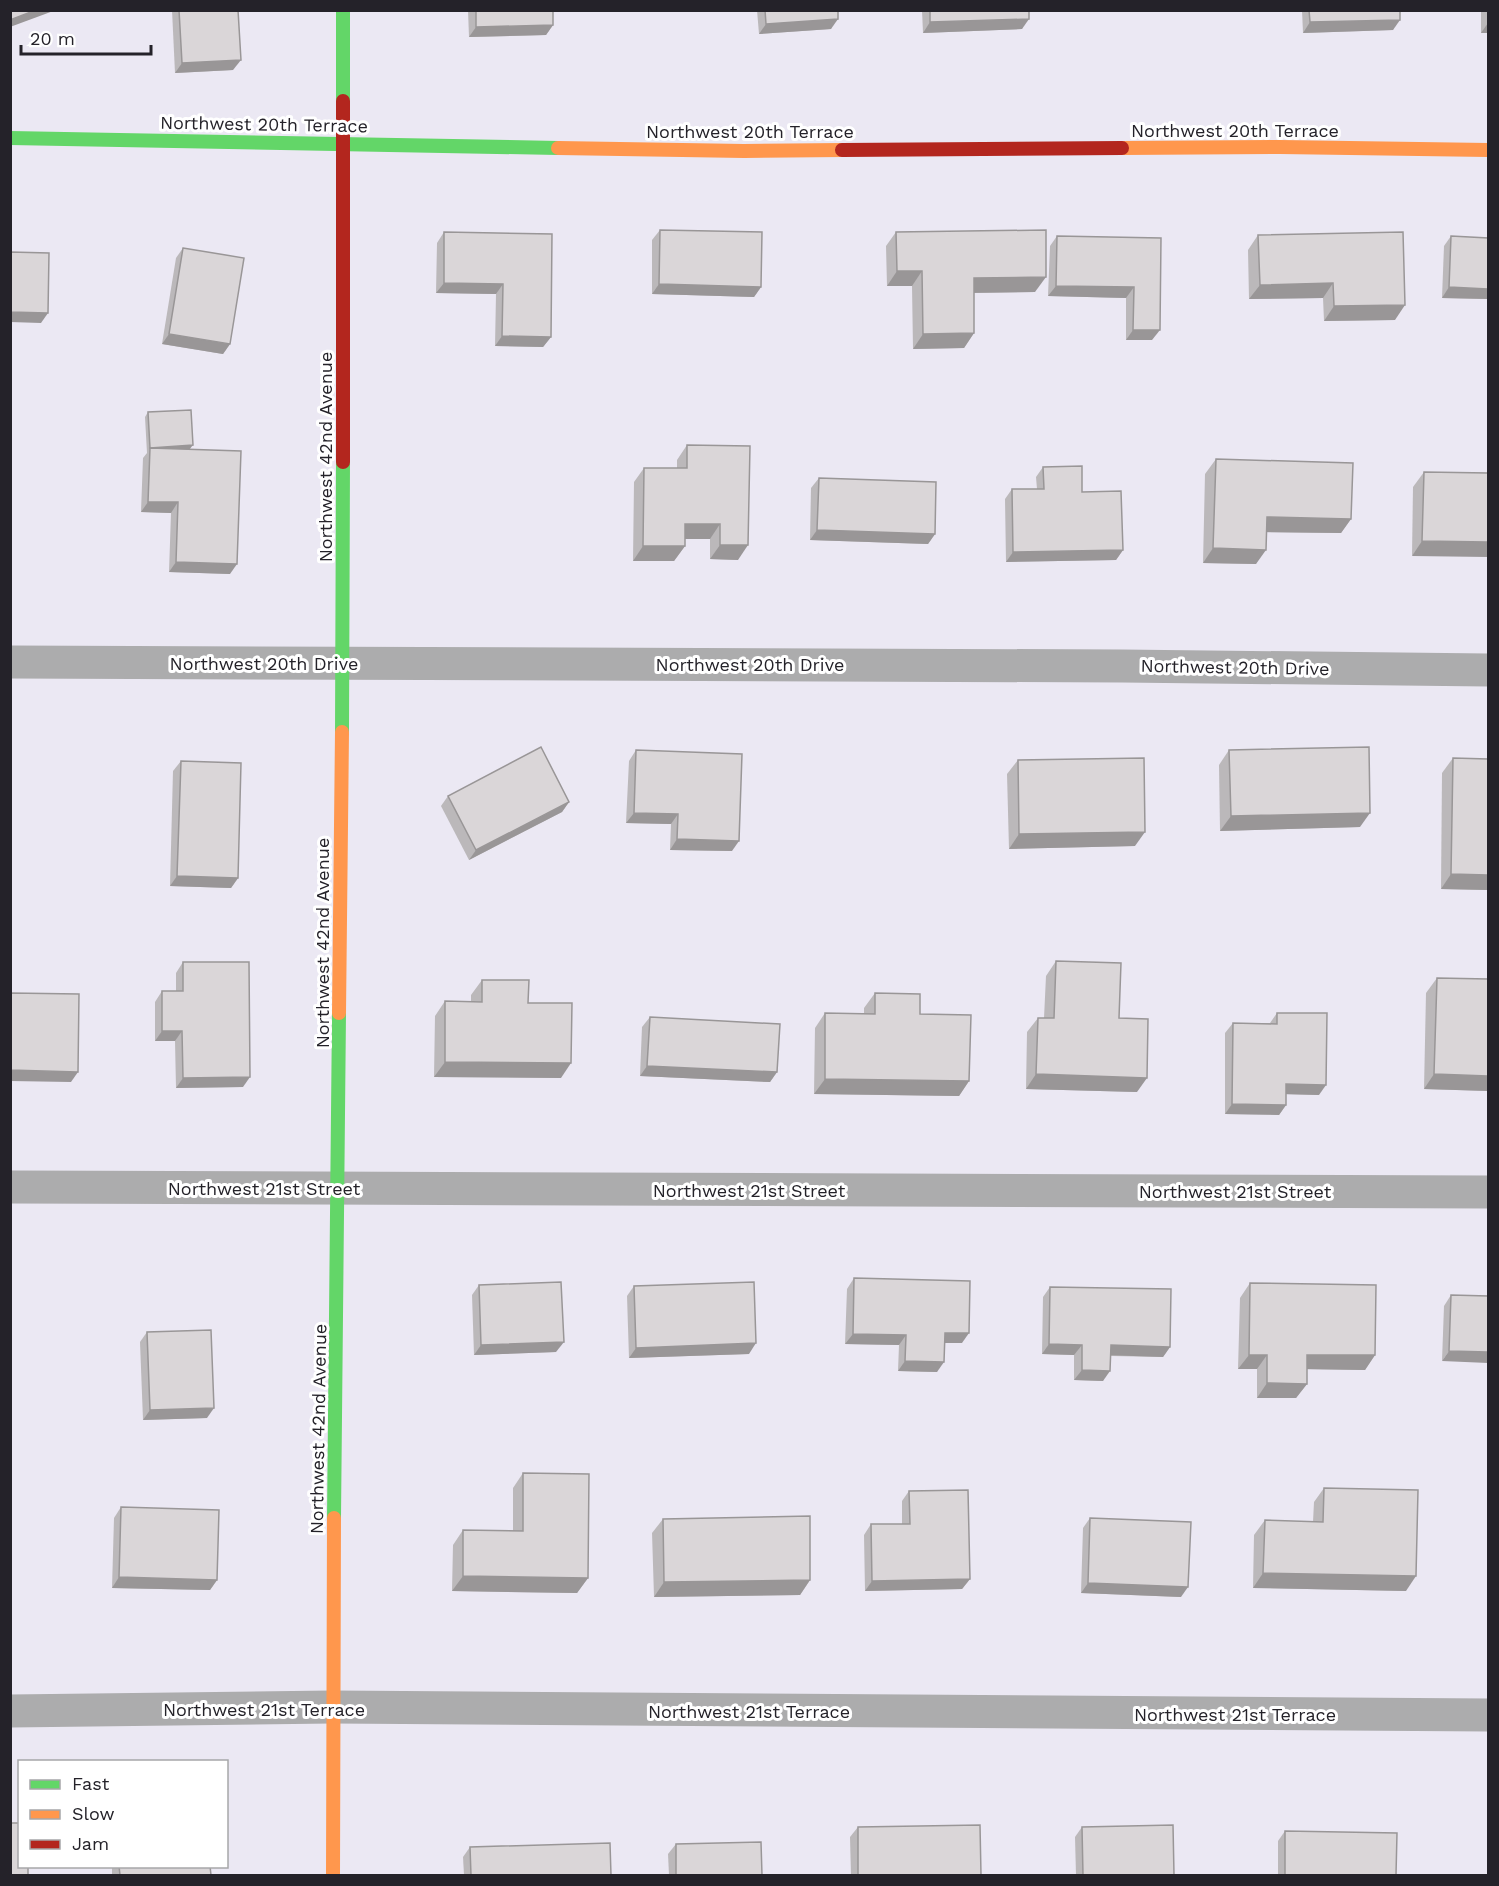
<svg xmlns="http://www.w3.org/2000/svg" width="1499" height="1886" font-family="'Work Sans',sans-serif">
<rect width="100%" height="100%" fill="#ebe8f3"/>
<g fill="none" stroke-linecap="round" stroke-linejoin="round">
<g stroke="#acacad" stroke-width="33">
<polyline points="10,662 1122,666 1488,670"/>
<polyline points="10,1187 1488,1192"/>
<polyline points="10,1711 332,1707 1488,1715"/>
</g>
<g stroke="#63d668" stroke-width="14">
<polyline points="343,10 343,101"/>
<polyline points="10,138 558,148"/>
<polyline points="342,732 343,462"/>
<polyline points="334,1518 339,1013"/>
</g>
<g stroke="#ff974d" stroke-width="14">
<polyline points="558,148 744,151 842,150"/>
<polyline points="1122,148 1280,147 1488,150"/>
<polyline points="339,1013 342,732"/>
<polyline points="333,1876 334,1518"/>
</g>
<g stroke="#b3261e" stroke-width="14">
<polyline points="343,101 343,462"/>
<polyline points="842,150 1122,148"/>
</g>
</g>
<g fill="#bbb8ba">
<polygon points="172,10 238,10 233,70 175,73"/>
<polygon points="468,10 553,10 553,25 546,35 469,37"/>
<polygon points="757,10 838,10 831,29 759,34"/>
<polygon points="922,10 1029,10 1022,29 923,33"/>
<polygon points="1302,10 1400,10 1393,30 1303,33"/>
<rect x="1481" y="10" width="7" height="23"/>
<polygon points="660,230 761,287 754,297 652,294 652,240"/>
<polygon points="444,232 552,234 551,337 543,347 495,346 496,294 436,293 437,243"/>
<polygon points="896,232 1035,292 974,293 974,333 964,348 913,349 912,286 887,286 886,246"/>
<polygon points="1258,235 1395,320 1324,321 1323,298 1249,299 1248,250"/>
<polygon points="1057,236 1161,238 1152,340 1126,340 1126,298 1048,296 1050,246"/>
<polygon points="1451,236 1488,238 1488,299 1442,298 1444,246"/>
<polygon points="183,248 230,344 223,354 162,344 176,258"/>
<polygon points="148,412 190,449 230,574 169,572 171,513 141,512 143,458 147,453 145,417"/>
<polygon points="687,445 738,560 710,559 710,539 685,539 685,546 674,561 633,561 634,482 644,468 677,468 677,460"/>
<polygon points="1216,459 1351,519 1341,533 1267,532 1256,564 1203,563 1205,474"/>
<polygon points="1043,467 1082,492 1123,550 1116,560 1006,562 1005,499 1012,489 1037,489 1036,477"/>
<polygon points="1424,472 1488,473 1412,556 1413,487"/>
<polygon points="819,478 935,534 928,544 810,540 811,488"/>
<polygon points="636,750 732,851 670,850 671,824 626,823 629,761"/>
<polygon points="1229,750 1360,827 1220,831 1219,765"/>
<polygon points="1453,758 1488,890 1441,889 1442,773"/>
<polygon points="1018,760 1135,846 1009,849 1007,774"/>
<polygon points="181,761 238,878 231,888 170,886 173,771"/>
<polygon points="448,796 569,802 562,812 469,860 441,806"/>
<polygon points="1056,961 1137,1092 1026,1089 1027,1032 1038,1018 1044,1018 1046,976"/>
<polygon points="183,962 243,1087 176,1088 175,1041 155,1041 155,1002 162,991 176,991 176,973"/>
<polygon points="1437,978 1488,1091 1424,1089 1426,993"/>
<polygon points="482,980 528,1003 561,1078 434,1077 435,1016 445,1001 471,1002 471,995"/>
<polygon points="875,993 920,1014 969,1081 959,1096 814,1094 815,1028 825,1013 864,1014 864,1008"/>
<polygon points="1277,1013 1319,1095 1286,1094 1286,1105 1279,1115 1225,1114 1225,1033 1233,1023 1270,1023"/>
<polygon points="650,1017 777,1072 770,1082 640,1076 642,1027"/>
<polygon points="854,1278 962,1343 945,1343 937,1372 898,1371 899,1345 845,1344 847,1289"/>
<polygon points="1250,1283 1375,1355 1365,1370 1307,1369 1307,1384 1296,1398 1257,1398 1257,1369 1238,1369 1240,1298"/>
<polygon points="479,1285 556,1352 474,1355 472,1295"/>
<polygon points="634,1286 749,1354 629,1358 627,1296"/>
<polygon points="1050,1287 1170,1347 1163,1357 1111,1356 1103,1381 1074,1380 1074,1355 1042,1354 1043,1297"/>
<polygon points="1451,1295 1488,1296 1442,1361 1444,1306"/>
<polygon points="147,1332 207,1418 143,1420 140,1342"/>
<polygon points="523,1473 588,1578 577,1593 452,1591 453,1545 463,1530 513,1531 513,1488"/>
<polygon points="1324,1488 1406,1591 1253,1588 1254,1535 1265,1520 1313,1522 1314,1502"/>
<polygon points="909,1491 970,1579 962,1589 865,1591 864,1535 871,1524 902,1524 902,1501"/>
<polygon points="121,1507 217,1580 210,1590 112,1588 114,1518"/>
<polygon points="1090,1518 1181,1597 1081,1593 1083,1528"/>
<polygon points="663,1519 810,1580 800,1595 654,1597 652,1533"/>
<polygon points="858,1827 981,1875 851,1875 850,1837"/>
<polygon points="1082,1827 1174,1875 1076,1875 1075,1837"/>
<polygon points="1285,1831 1396,1875 1278,1875 1278,1841"/>
<polygon points="676,1844 762,1875 669,1875 668,1854"/>
<polygon points="470,1847 611,1875 464,1875 463,1857"/>
<polygon points="112,1866 210,1866 211,1875 112,1875"/>
</g>
<g fill="#999697">
<polygon points="36,10 56,10 10,27 10,20"/>
<polygon points="726,10 747,10 725,12"/>
<polygon points="838,19 831,29 759,34 766,24"/>
<polygon points="1029,19 1022,29 923,33 930,22"/>
<polygon points="1400,20 1393,30 1303,33 1310,22"/>
<polygon points="1488,23 1488,33 1481,33"/>
<polygon points="553,25 546,35 469,37 476,27"/>
<polygon points="241,60 233,70 175,73 182,63"/>
<polygon points="897,271 922,271 912,286 887,286"/>
<polygon points="1046,277 1035,292 963,293 974,278"/>
<polygon points="444,283 503,284 496,294 436,293"/>
<polygon points="1333,283 1323,298 1249,299 1260,285"/>
<polygon points="659,284 761,287 754,297 652,294"/>
<polygon points="1056,286 1134,287 1126,298 1048,296"/>
<polygon points="1449,287 1488,289 1488,299 1442,298"/>
<polygon points="1405,305 1395,320 1324,321 1334,306"/>
<polygon points="10,312 48,313 41,323 10,322"/>
<polygon points="1133,330 1160,330 1152,340 1126,340"/>
<polygon points="974,333 964,348 913,349 923,334"/>
<polygon points="169,334 230,344 223,354 162,344"/>
<polygon points="502,336 551,337 543,347 495,346"/>
<polygon points="193,445 189,450 150,448"/>
<polygon points="148,502 178,502 171,513 141,512"/>
<polygon points="1267,517 1351,519 1341,533 1257,532"/>
<polygon points="685,524 720,524 710,539 674,539"/>
<polygon points="817,530 935,534 928,544 810,540"/>
<polygon points="1422,541 1488,542 1488,557 1412,556"/>
<polygon points="720,545 748,545 738,560 710,559"/>
<polygon points="643,546 685,546 674,561 633,561"/>
<polygon points="1213,548 1266,550 1256,564 1203,563"/>
<polygon points="1123,550 1116,560 1006,562 1013,552"/>
<polygon points="176,562 237,564 230,574 169,572"/>
<polygon points="569,802 562,812 469,860 476,850"/>
<polygon points="634,813 678,814 671,824 626,823"/>
<polygon points="1370,813 1360,827 1220,831 1231,816"/>
<polygon points="1145,832 1135,846 1009,849 1019,834"/>
<polygon points="677,839 739,841 732,851 670,850"/>
<polygon points="1451,874 1488,875 1488,890 1441,889"/>
<polygon points="177,876 238,878 231,888 170,886"/>
<polygon points="162,1031 182,1031 175,1041 155,1041"/>
<polygon points="445,1062 571,1063 561,1078 434,1077"/>
<polygon points="647,1066 777,1072 770,1082 640,1076"/>
<polygon points="10,1070 78,1072 71,1082 10,1081"/>
<polygon points="1036,1074 1147,1078 1137,1092 1026,1089"/>
<polygon points="1434,1074 1488,1076 1488,1091 1424,1089"/>
<polygon points="250,1077 243,1087 176,1088 183,1078"/>
<polygon points="825,1079 969,1081 959,1096 814,1094"/>
<polygon points="1286,1084 1326,1085 1319,1095 1279,1094"/>
<polygon points="1232,1104 1286,1105 1279,1115 1225,1114"/>
<polygon points="945,1333 969,1333 962,1343 938,1343"/>
<polygon points="853,1334 906,1335 899,1345 845,1344"/>
<polygon points="564,1342 556,1352 474,1355 481,1345"/>
<polygon points="756,1343 749,1354 629,1358 636,1348"/>
<polygon points="1049,1344 1082,1345 1074,1355 1042,1354"/>
<polygon points="1111,1345 1170,1347 1163,1357 1104,1355"/>
<polygon points="1449,1351 1488,1352 1488,1363 1442,1361"/>
<polygon points="1249,1355 1267,1355 1257,1369 1238,1369"/>
<polygon points="1307,1355 1375,1355 1365,1370 1297,1369"/>
<polygon points="905,1361 944,1362 937,1372 898,1371"/>
<polygon points="1082,1370 1110,1371 1103,1381 1074,1380"/>
<polygon points="1267,1383 1307,1384 1296,1398 1257,1398"/>
<polygon points="214,1408 207,1418 143,1420 150,1410"/>
<polygon points="1263,1573 1416,1576 1406,1591 1253,1588"/>
<polygon points="463,1576 588,1578 577,1593 452,1591"/>
<polygon points="119,1577 217,1580 210,1590 112,1588"/>
<polygon points="970,1579 962,1589 865,1591 872,1581"/>
<polygon points="810,1580 800,1595 654,1597 664,1582"/>
<polygon points="1088,1583 1188,1587 1181,1597 1081,1593"/>
</g>
<g fill="#dad6d8" stroke="#999697" stroke-width="1.5">
<polygon points="10,10 36,10 10,20"/>
<polygon points="179,10 238,10 241,60 182,63"/>
<polygon points="476,10 553,10 553,25 476,27"/>
<polygon points="765,10 838,10 838,19 766,24"/>
<polygon points="930,10 1029,10 1029,19 930,22"/>
<polygon points="1309,10 1400,10 1400,20 1310,22"/>
<polygon points="660,230 762,232 761,287 659,284"/>
<polygon points="1046,230 1046,277 974,278 974,333 923,334 922,271 897,271 896,232"/>
<polygon points="444,232 552,234 551,337 502,336 503,284 444,283"/>
<polygon points="1403,232 1405,305 1334,306 1333,283 1260,285 1258,235"/>
<polygon points="1057,236 1161,238 1160,330 1133,330 1134,287 1056,286"/>
<polygon points="1451,236 1488,238 1488,289 1449,287"/>
<polygon points="183,248 244,258 230,344 169,334"/>
<polygon points="10,252 49,253 48,313 10,312"/>
<polygon points="191,410 193,445 150,448 148,412"/>
<polygon points="687,445 750,446 748,545 720,545 720,524 685,524 685,546 643,546 644,468 687,468"/>
<polygon points="150,448 241,451 237,564 176,562 178,502 148,502"/>
<polygon points="1216,459 1353,463 1351,519 1267,517 1266,550 1213,548"/>
<polygon points="1082,466 1082,492 1121,491 1123,550 1013,552 1012,489 1044,489 1043,467"/>
<polygon points="1424,472 1488,473 1488,542 1422,541"/>
<polygon points="819,478 936,482 935,534 817,530"/>
<polygon points="541,747 569,802 476,850 448,796"/>
<polygon points="1369,747 1370,813 1231,816 1229,750"/>
<polygon points="636,750 742,754 739,841 677,839 678,814 634,813"/>
<polygon points="1144,758 1145,832 1019,834 1018,760"/>
<polygon points="1453,758 1488,759 1488,875 1451,874"/>
<polygon points="181,761 241,763 238,878 177,876"/>
<polygon points="1056,961 1121,963 1119,1018 1148,1019 1147,1078 1036,1074 1038,1018 1054,1018"/>
<polygon points="183,962 249,962 250,1077 183,1078 182,1031 162,1031 162,991 183,991"/>
<polygon points="1437,978 1488,979 1488,1076 1434,1074"/>
<polygon points="482,980 529,980 528,1003 572,1003 571,1063 445,1062 445,1001 482,1002"/>
<polygon points="10,993 79,994 78,1072 10,1070"/>
<polygon points="875,993 920,994 920,1014 971,1015 969,1081 825,1079 825,1013 875,1014"/>
<polygon points="1277,1013 1327,1013 1326,1085 1286,1084 1286,1105 1232,1104 1233,1023 1277,1024"/>
<polygon points="650,1017 780,1024 777,1072 647,1066"/>
<polygon points="854,1278 970,1281 969,1333 945,1333 944,1362 905,1361 906,1335 853,1334"/>
<polygon points="561,1282 564,1342 481,1345 479,1285"/>
<polygon points="754,1282 756,1343 636,1348 634,1286"/>
<polygon points="1250,1283 1376,1285 1375,1355 1307,1355 1307,1384 1267,1383 1267,1355 1249,1355"/>
<polygon points="1050,1287 1171,1289 1170,1347 1111,1345 1110,1371 1082,1370 1082,1345 1049,1344"/>
<polygon points="1451,1295 1488,1296 1488,1352 1449,1351"/>
<polygon points="211,1330 214,1408 150,1410 147,1332"/>
<polygon points="523,1473 589,1474 588,1578 463,1576 463,1530 523,1531"/>
<polygon points="1324,1488 1418,1490 1416,1576 1263,1573 1265,1520 1323,1522"/>
<polygon points="968,1490 970,1579 872,1581 871,1524 910,1524 909,1491"/>
<polygon points="121,1507 219,1510 217,1580 119,1577"/>
<polygon points="810,1516 810,1580 664,1582 663,1519"/>
<polygon points="1090,1518 1191,1522 1188,1587 1088,1583"/>
<polygon points="10,1823 20,1823 20,1866 28,1866 28,1875 10,1875"/>
<polygon points="980,1825 981,1875 858,1875 858,1827"/>
<polygon points="1173,1825 1174,1875 1083,1875 1082,1827"/>
<polygon points="1285,1831 1397,1833 1396,1875 1285,1875"/>
<polygon points="761,1842 762,1875 676,1875 676,1844"/>
<polygon points="610,1843 611,1875 471,1875 470,1847"/>
<polygon points="119,1866 210,1866 211,1875 120,1875"/>
</g>
<g text-anchor="middle" dominant-baseline="central" stroke-width="6" stroke-linejoin="round" paint-order="stroke">
<g font-size="18" fill="#242229" stroke="#fff">
<text transform="translate(264 124) rotate(1)">Northwest 20th Terrace</text>
<text x="1235" y="130">Northwest 20th Terrace</text>
<text x="750" y="131">Northwest 20th Terrace</text>
<text transform="translate(325 457) rotate(-90)">Northwest 42nd Avenue</text>
<text x="264" y="663">Northwest 20th Drive</text>
<text x="750" y="664">Northwest 20th Drive</text>
<text transform="translate(1235 667) rotate(1)">Northwest 20th Drive</text>
<text transform="translate(322 943) rotate(-90)">Northwest 42nd Avenue</text>
<text x="264" y="1188">Northwest 21st Street</text>
<text x="749" y="1190">Northwest 21st Street</text>
<text x="1235" y="1191">Northwest 21st Street</text>
<text transform="translate(318 1429) rotate(-89)">Northwest 42nd Avenue</text>
<text x="264" y="1709">Northwest 21st Terrace</text>
<text x="749" y="1711">Northwest 21st Terrace</text>
<text x="1235" y="1714">Northwest 21st Terrace</text>
</g>
</g>
<rect width="1499" height="1886" fill="none" stroke="#242229" stroke-width="24"/>
<rect x="18" y="1760" width="210" height="108" fill="#ffffff" stroke="#a7a7a9" stroke-width="1.5"/>
<rect x="30" y="1780" width="30" height="9" fill="#63d668" stroke="#a7a7a9" stroke-width="1.5"/>
<text x="72" y="1790" font-size="18" fill="#242229">Fast</text>
<rect x="30" y="1810" width="30" height="9" fill="#ff974d" stroke="#a7a7a9" stroke-width="1.5"/>
<text x="72" y="1820" font-size="18" fill="#242229">Slow</text>
<rect x="30" y="1840" width="30" height="9" fill="#b3261e" stroke="#a7a7a9" stroke-width="1.5"/>
<text x="72" y="1850" font-size="18" fill="#242229">Jam</text>
<path d="M21 45v9h130v-9" fill="none" stroke="#242229" stroke-width="3"/>
<text x="30" y="45" font-size="18" fill="#242229" stroke="#ffffff" stroke-width="4.5" paint-order="stroke">20 m</text>
</svg>
